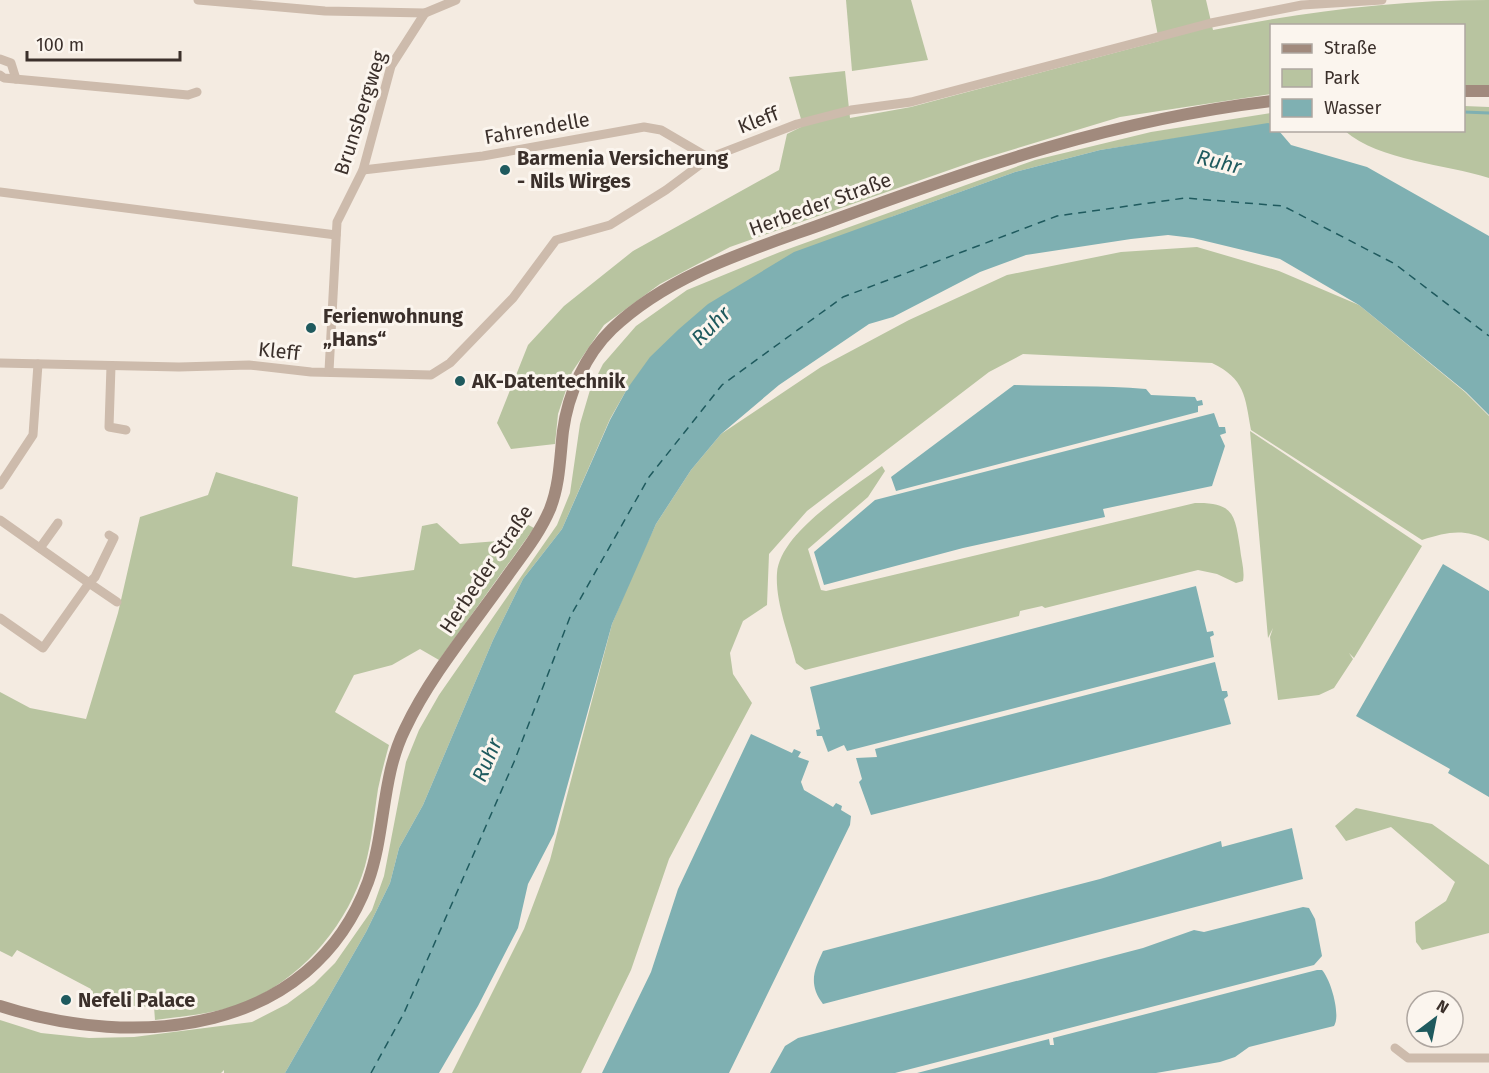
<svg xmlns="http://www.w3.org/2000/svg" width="1489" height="1073" font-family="'Fira Sans',sans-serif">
<rect width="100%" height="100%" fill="#f4ebe1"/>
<g fill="#b8c4a0">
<polygon points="846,0 911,0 928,60 852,71"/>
<path d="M 1151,0 L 1206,0 L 1213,30 C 1304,12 1396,0 1489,0 L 1489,86 L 1464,85 L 1464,26 L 1272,26 L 1271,94 L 1120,117 L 975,161 L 730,247 L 660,284 L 604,325 L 572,372 L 558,414 L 555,444 L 511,449 L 497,423 L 528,345 L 564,306 L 633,251 L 779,170 L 787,134 L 803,126 L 789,77 L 845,71 L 850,118 L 911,107 L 1159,41 Z"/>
<path d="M 1464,106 L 1489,107 L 1489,178 C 1446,164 1379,161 1345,131 L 1464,130 Z"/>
<polygon points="1271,113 1271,124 1100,150 1015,172 891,217 627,389 610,419 562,529 523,579 493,640 423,805 399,848 390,883 366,932 285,1073 224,1073 224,1070 221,1073 0,1073 0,1020 41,1033 89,1038 134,1037 252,1022 287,1004 314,984 335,963 372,910 384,876 406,762 419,730 439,695 557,525 570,493 580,424 590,390 603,364 636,326 687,290 780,252 1035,160 1151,132"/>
<path d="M 1197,247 L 1279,271 L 1359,305 L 1465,392 L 1489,416 L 1489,541 C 1464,528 1448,532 1422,540 L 1251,430 C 1245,396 1245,379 1212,363 L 1023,354 L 989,372 L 807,511 L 769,554 L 767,605 L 743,621 L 730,653 L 733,674 L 752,703 L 669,859 L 631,970 L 581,1073 L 452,1073 L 524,929 L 550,860 L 612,624 L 635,569 L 656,524 L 691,470 L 721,434 L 821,367 L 909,320 L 1007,275 L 1121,252 Z"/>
<polygon points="1250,431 1422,546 1354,658 1349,653 1353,659 1334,688 1319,695 1278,700 1270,637 1273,628 1268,638"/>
<path d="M 882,466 L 885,471 L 868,497 L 808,549 L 821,590 L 826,591 L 1195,503 C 1234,502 1235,515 1240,548 C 1241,559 1245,571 1243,581 L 1236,583 L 1217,574 L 1198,570 L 1045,608 L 1042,606 L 1020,611 L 1019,616 L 805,670 L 796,663 C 789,635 775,602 777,573 C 780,532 852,489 882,466 Z"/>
<path d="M 216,472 L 298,497 L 292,566 L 355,578 L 414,570 L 422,526 L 437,523 L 460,544 L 498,541 L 519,520 L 534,528 L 439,660 L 420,649 L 392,665 L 354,675 L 335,712 L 389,745 C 385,760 381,774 378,789 C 374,815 372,841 365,866 C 347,927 300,981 241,1004 C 213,1014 184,1016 155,1020 L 154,1007 L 90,1004 L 91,989 L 17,950 L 12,957 L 0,951 L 0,692 L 30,708 L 86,719 L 118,613 L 140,517 L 208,495 Z"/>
<polygon points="1356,808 1432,824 1489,865 1489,933 1422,950 1416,942 1415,922 1446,901 1455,882 1391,827 1346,841 1335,826"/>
</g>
<g fill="#7fb0b2">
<polygon points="1268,123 1271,124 1272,130 1279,131 1291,145 1367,167 1489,236 1489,415 1466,392 1359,305 1280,259 1193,238 1168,235 1131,239 1026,255 980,272 893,317 869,324 779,385 721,434 691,470 656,524 612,624 554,834 528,884 518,928 478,1006 439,1073 285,1073 366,932 390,883 399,848 423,805 493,640 523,579 562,529 610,420 627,389 650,357 679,329 708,304 794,252 1015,172 1100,150"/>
<path d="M 1014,385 C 1058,387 1102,385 1146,389 L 1151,395 L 1195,397 L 1197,401 L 1202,400 L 1203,405 L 1198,406 L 1198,412 L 896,491 L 891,477 Z"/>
<polygon points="1214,413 1219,427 1225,427 1226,433 1220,435 1225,446 1212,486 1103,509 1105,517 963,548 824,585 814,552 875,500"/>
<polygon points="1443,564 1489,591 1489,797 1448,773 1450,769 1356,716"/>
<polygon points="1196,586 1207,632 1213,631 1214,635 1210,637 1214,657 847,751 844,745 828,752 822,736 817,736 816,730 820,729 810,687"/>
<polygon points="1215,662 1222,691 1227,691 1228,696 1224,699 1231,724 871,815 859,782 862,779 856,758 877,757 875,749"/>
<polygon points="751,734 792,753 794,749 801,752 798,757 809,761 801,782 804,790 833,807 836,803 842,806 841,810 851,816 850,825 729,1073 602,1073 651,972 678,889"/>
<path d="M 1292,828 L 1303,879 L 823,1004 C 808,984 814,970 823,951 L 1100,879 L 1221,841 L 1222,847 Z"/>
<polygon points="1303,907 1309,908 1315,919 1322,956 1314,965 895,1073 770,1073 785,1046 798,1038 1143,948 1194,930 1204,932"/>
<path d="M 1317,970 L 1322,970 C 1331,980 1341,1015 1334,1026 L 1249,1047 L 1235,1057 L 1220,1062 L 1156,1073 L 917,1073 L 1049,1039 L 1050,1045 L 1054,1045 L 1053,1038 Z"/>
</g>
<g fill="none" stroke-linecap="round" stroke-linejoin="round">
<polyline stroke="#7fb0b2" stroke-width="3" points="1464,112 1489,113"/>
<polyline stroke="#1f5a5e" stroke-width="1.5" stroke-dasharray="8 6" stroke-linecap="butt" points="371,1073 404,1013 514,762 570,617 649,477 722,385 843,297 1057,216 1185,198 1283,206 1395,264 1489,336"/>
<g stroke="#cdbbac" stroke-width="9">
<polyline points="198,0 325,11 425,13 456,0"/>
<polyline points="0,59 11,63 16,79"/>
<polyline points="0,75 4,78 188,95 197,92"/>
<polyline points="363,170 483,156 644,127 661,130 709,158"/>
<polyline points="0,192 336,235"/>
<polyline points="0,363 179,367 249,365 311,372 431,375 450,363 513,298 556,240 610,225 666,190 709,158 797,124 851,110 911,102 1211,23 1302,5 1382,0"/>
<polyline points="111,366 109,427 126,430"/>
<polyline points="329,371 337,222 363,170 391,66 425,13"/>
<polyline points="0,485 33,435 38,364"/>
<polyline points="0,520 89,583 43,648 0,618"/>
<polyline points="109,535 114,538 95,577 89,583 117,602"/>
<polyline points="40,548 58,523"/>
<polyline points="1395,1048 1408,1058 1489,1058"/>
</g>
<g stroke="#a18a7d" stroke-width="12">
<polyline points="1464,91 1489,91"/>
<path d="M 0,1006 C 136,1050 311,1035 368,882 C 386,832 381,777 405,729 C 431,674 473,625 508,575 C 523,554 540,533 550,509 C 560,484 560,456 563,431 C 568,394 585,355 612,329 C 672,272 755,249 831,221 C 980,166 1113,120 1272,101"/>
</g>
</g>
<g fill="#1f5a5e" stroke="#fbf5ee" stroke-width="2">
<circle cx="505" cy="170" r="6"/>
<circle cx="311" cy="328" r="6"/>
<circle cx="460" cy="381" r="6"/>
<circle cx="66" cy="1000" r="6"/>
</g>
<g text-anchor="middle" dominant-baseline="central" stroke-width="6" stroke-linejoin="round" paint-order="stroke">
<g font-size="20" fill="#3b302b" stroke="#fbf5ee">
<text transform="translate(360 113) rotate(-72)">Brunsbergweg</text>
<text transform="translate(758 120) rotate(-21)">Kleff</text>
<text transform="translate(537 128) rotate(-10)">Fahrendelle</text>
<text transform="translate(820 204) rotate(-20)">Herbeder Straße</text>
<text transform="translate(279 351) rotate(6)">Kleff</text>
<text transform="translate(486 569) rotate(-56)">Herbeder Straße</text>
</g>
<g font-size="20" font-weight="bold" fill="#3b302b" stroke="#fbf5ee" text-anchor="start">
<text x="517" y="158">Barmenia Versicherung<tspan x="517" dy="23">- Nils Wirges</tspan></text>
<text x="323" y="316">Ferienwohnung<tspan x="323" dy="23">„Hans“</tspan></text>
<text x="472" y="381">AK-Datentechnik</text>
<text x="78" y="1000">Nefeli Palace</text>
</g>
<g font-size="21" font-style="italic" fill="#1f5a5e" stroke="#fbf5ee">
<text transform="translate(1219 162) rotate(14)">Ruhr</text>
<text transform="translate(711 326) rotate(-45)">Ruhr</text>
<text transform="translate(487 760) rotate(-67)">Ruhr</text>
</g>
</g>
<rect x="1270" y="24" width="195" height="108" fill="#fbf5ee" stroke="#aea6a0" stroke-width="1.5"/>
<rect x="1282" y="44" width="30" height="9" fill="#a18a7d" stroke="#aea6a0" stroke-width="1.5"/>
<text x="1324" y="54" font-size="18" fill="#3b302b">Straße</text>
<rect x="1282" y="69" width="30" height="18" fill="#b8c4a0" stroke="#aea6a0" stroke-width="1.5"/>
<text x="1324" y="84" font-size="18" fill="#3b302b">Park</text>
<rect x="1282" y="99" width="30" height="18" fill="#7fb0b2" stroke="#aea6a0" stroke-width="1.5"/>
<text x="1324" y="114" font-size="18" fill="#3b302b">Wasser</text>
<g transform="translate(1435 1019) rotate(32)"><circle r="28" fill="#fbf5ee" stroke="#aea6a0" stroke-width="1.5"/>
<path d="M0-4.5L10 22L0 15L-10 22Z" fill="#1f5a5e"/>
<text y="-9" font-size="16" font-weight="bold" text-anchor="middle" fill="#3b302b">N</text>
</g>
<path d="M27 51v9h153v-9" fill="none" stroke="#3b302b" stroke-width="3"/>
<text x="36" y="51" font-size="18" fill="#3b302b" stroke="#fbf5ee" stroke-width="4.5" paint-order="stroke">100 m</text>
</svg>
